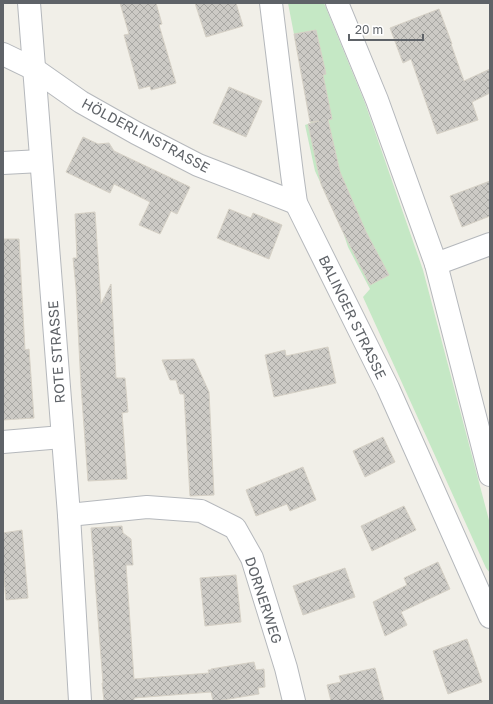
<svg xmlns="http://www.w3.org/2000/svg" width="493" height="704" font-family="'Golos Text',sans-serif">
<defs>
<pattern id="building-cross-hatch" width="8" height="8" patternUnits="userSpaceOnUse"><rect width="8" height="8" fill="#cccac5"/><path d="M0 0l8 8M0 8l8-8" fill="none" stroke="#a9a8a4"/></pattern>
</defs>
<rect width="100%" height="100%" fill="#f1efe8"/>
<polygon fill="#c5e8c5" points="288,3 324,3 365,103 423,270 490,524 490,573 486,568 363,297 370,289 348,247 342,229 315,171 305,125 311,123"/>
<g fill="url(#building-cross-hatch)" stroke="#d6d1c6">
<polygon points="120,3 156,3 162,24 159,25 176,83 151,90 150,86 139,89 124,35 129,34"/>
<polygon points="195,3 236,3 243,26 206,37"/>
<polygon points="439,9 452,44 451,44 464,81 490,69 490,93 472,102 478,120 437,134 411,59 403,63 390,28"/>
<polygon points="316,30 326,74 323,75 332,119 328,120 340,172 366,232 389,275 370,285 341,228 321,184 308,124 319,121 310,122 294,34"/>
<polygon points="229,87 262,101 246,137 213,123"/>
<polygon points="83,137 98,144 109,143 114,151 190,187 177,214 171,211 160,234 139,225 150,202 114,184 110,193 66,172"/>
<polygon points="490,181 490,216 462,227 450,196"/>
<polygon points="229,209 251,218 253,213 282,225 269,259 217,238"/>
<polygon points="95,212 101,304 111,284 116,378 125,378 128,412 122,413 127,479 88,481 81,386 76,288 73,258 77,258 75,214"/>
<polygon points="3,239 19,239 25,350 29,349 34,418 3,420"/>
<polygon points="328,347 336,383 274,397 265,355 285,350 286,356"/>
<polygon points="194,359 209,392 214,495 190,496 184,394 180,394 176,380 170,380 162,360"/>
<polygon points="383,437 395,462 365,477 353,451"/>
<polygon points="303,467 316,500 290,511 287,504 256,516 246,490"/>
<polygon points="404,506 416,530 372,551 361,526"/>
<polygon points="122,526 123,533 131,539 133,565 126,565 134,679 209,673 208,670 211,670 211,669 254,662 256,670 264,669 265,687 258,688 259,694 217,701 213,701 211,692 134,698 134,701 104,701 102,683 103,683 91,528"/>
<polygon points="22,530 28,598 6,600 3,567 3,533"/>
<polygon points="438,562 450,589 401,612 407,625 385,636 373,602 407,585 404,578"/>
<polygon points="345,568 355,597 303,615 293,586"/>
<polygon points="236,575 241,622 205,626 200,578"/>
<polygon points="467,639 482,682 448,694 433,651"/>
<polygon points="375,668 384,701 331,701 327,685 341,682 339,676"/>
</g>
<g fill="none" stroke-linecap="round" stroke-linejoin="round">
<g stroke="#b5b8bc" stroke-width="24">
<g id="minor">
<polyline points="29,3 69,515 80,701"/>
<polyline points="271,3 292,174 296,203 388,388 490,617"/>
<polyline points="337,3 377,100 436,264 490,475"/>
<polyline points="3,54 34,69 81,102 136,133 198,165 296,203"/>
<polyline points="3,163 41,161"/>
<polyline points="436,264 490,244"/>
<polyline points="3,442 62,437"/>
<polyline points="69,515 147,507 201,511 235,528 252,558 286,668 294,701"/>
</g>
</g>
<use href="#minor" stroke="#fff" stroke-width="22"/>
</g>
<g text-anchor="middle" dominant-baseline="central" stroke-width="3.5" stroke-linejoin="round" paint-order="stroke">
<g font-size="14" fill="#5f6368" stroke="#fff">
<text transform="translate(146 135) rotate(28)">HÖLDERLINSTRASSE</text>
<text transform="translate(353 317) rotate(64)">BALINGER STRASSE</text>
<text transform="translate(56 352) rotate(-94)">ROTE STRASSE</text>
<text transform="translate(264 600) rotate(72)">DORNERWEG</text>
</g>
</g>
<rect width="493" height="704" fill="none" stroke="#5f6368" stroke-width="8"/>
<path d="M349 34v6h74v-6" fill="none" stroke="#5f6368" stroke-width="2"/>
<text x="355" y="34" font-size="12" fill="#5f6368" stroke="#ffffff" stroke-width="3" paint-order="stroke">20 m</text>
</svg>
